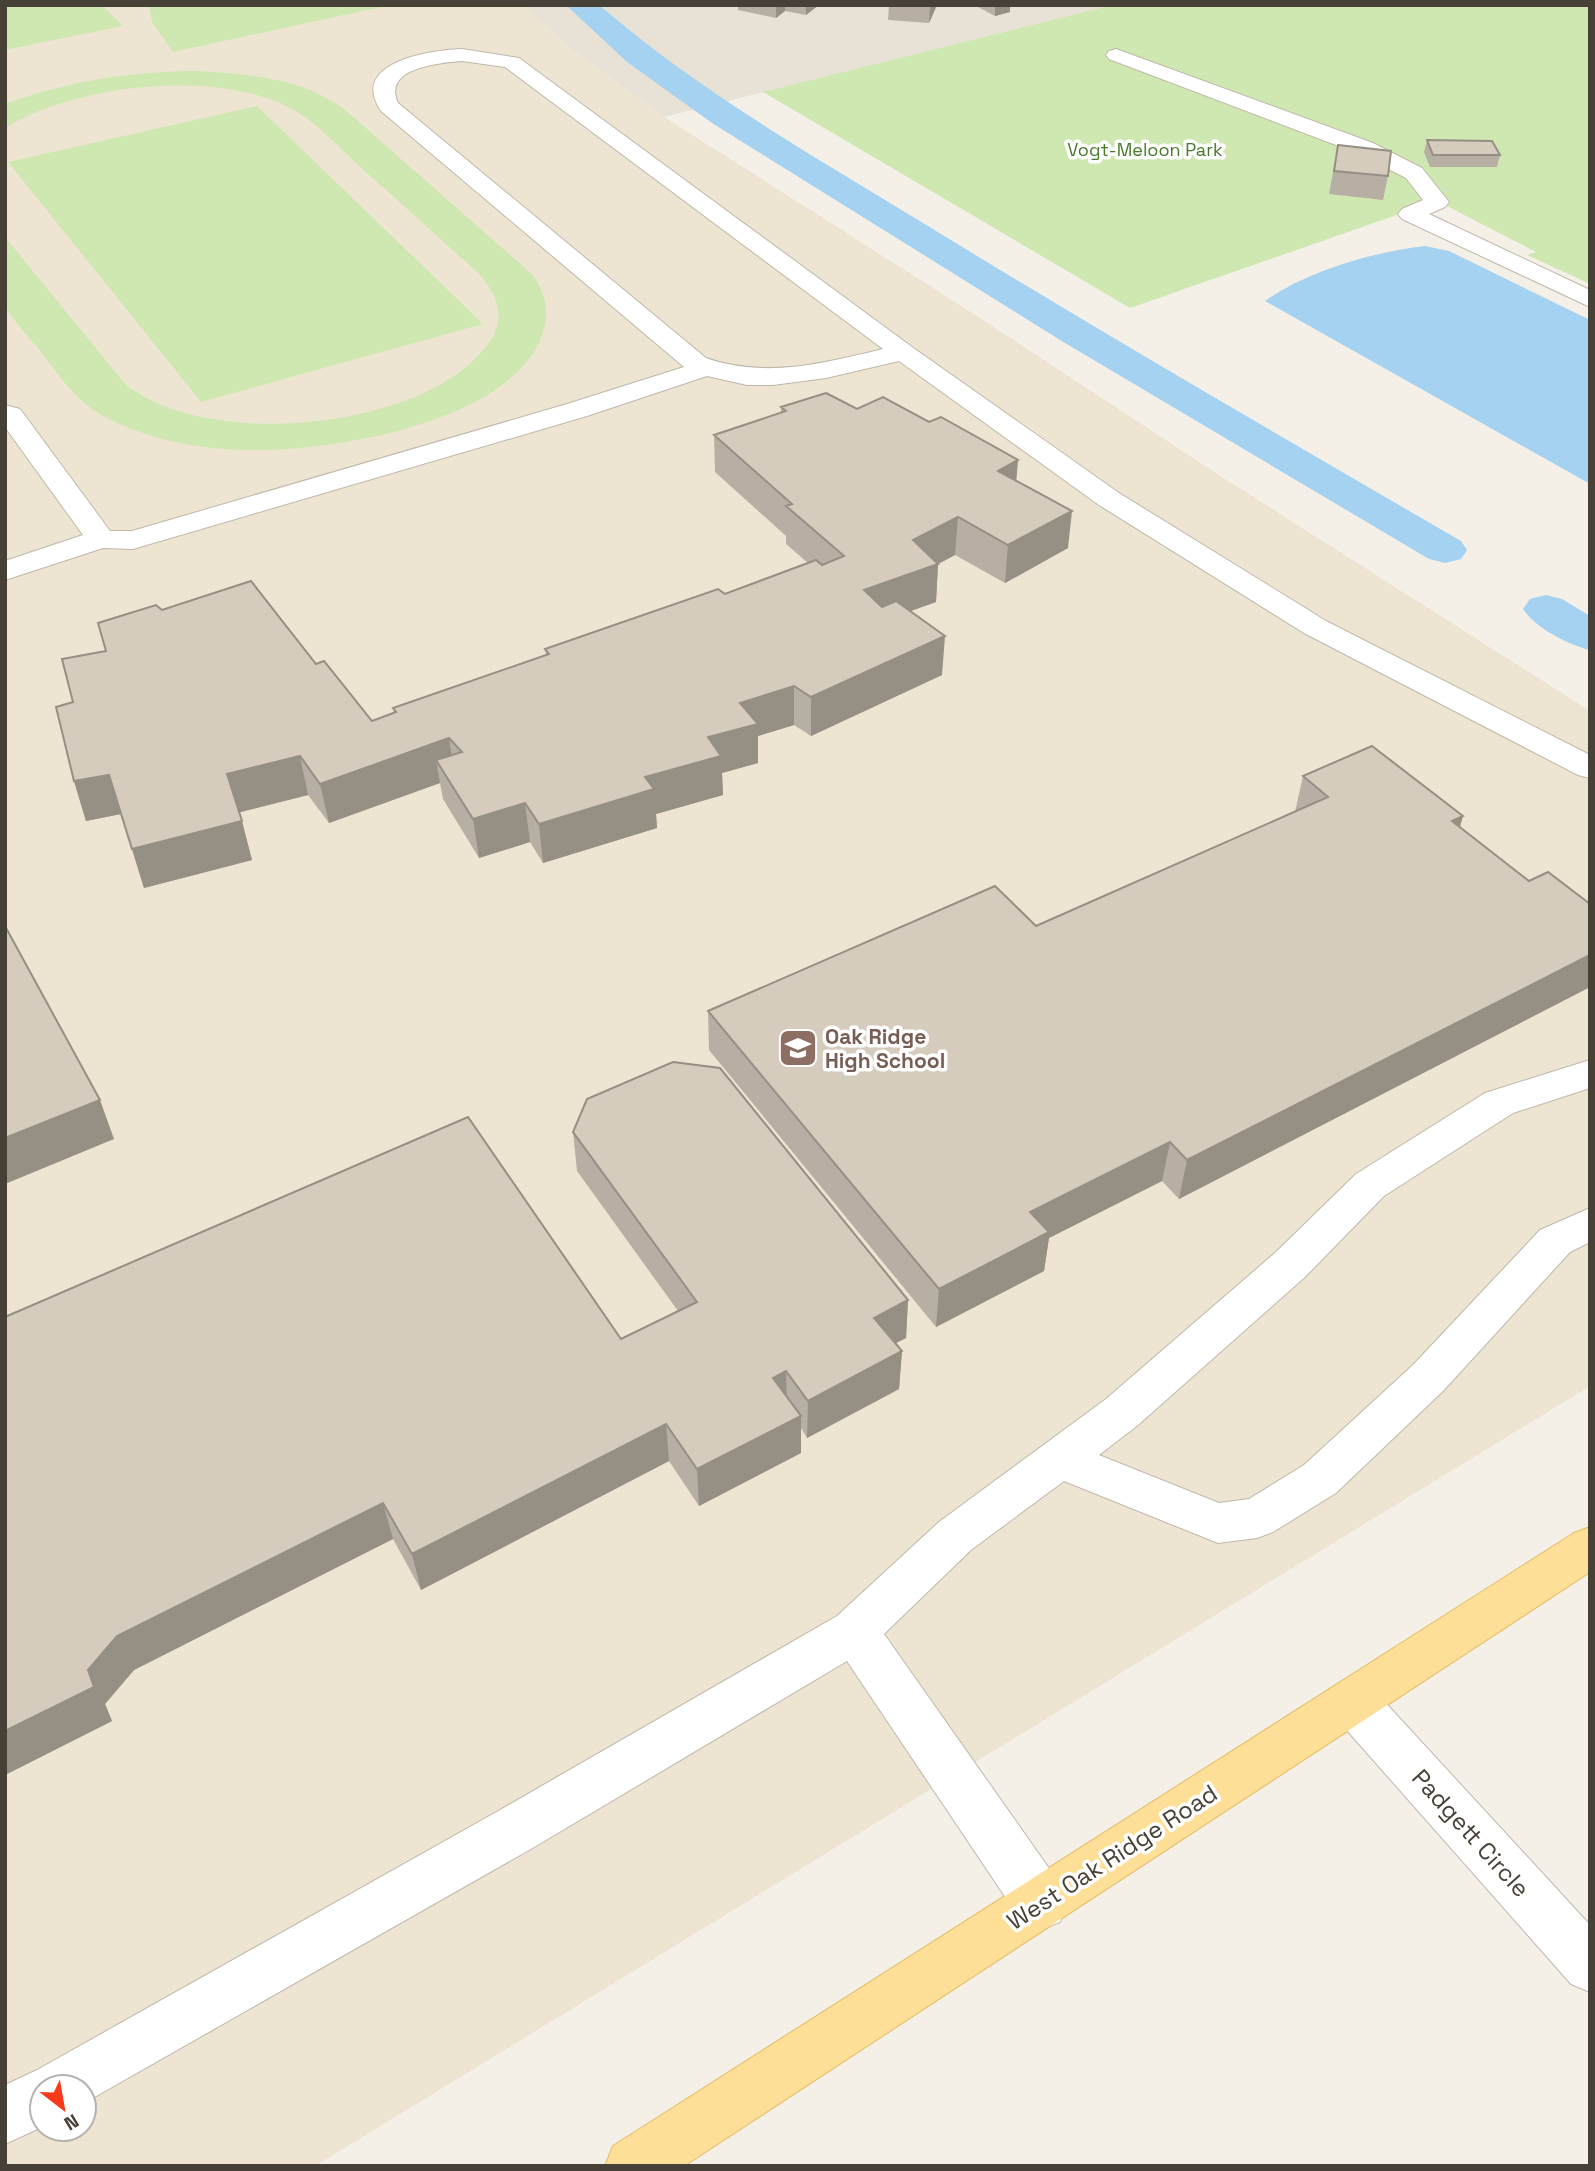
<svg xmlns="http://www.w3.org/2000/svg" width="1595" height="2171" font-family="'Space Grotesk',sans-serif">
<rect width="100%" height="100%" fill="#f4f0e8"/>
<polygon fill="#e8e2d6" points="522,5 1112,5 664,117 571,49"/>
<path fill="#ede5d2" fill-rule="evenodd" d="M 5,5 L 522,5 L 571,49 L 664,117 L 977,316 L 1225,479 L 1590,711 L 1590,1386 L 315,2166 L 5,2166 ZM 42,2087 L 84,2087 L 84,2129 L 42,2129 Z"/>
<g fill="#cfe8b1">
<polygon points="5,5 102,5 123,26 5,50"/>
<polygon points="149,5 390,5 173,52 152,22"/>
<polygon points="1112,5 1590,5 1590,284 1527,255 1536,252 1437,201 1130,308 763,92"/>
<path d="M 198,71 C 248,74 301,78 343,108 L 533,275 C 546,294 550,313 542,335 C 512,419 350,447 272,450 C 214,452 150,443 98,413 C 74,398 58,374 41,352 C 32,340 10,318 5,305 C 1,294 5,251 5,237 L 126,385 C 161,411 205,420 247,423 C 322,428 441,408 488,344 C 507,319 498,294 478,273 C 438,237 399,201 359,166 C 339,147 318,124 294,110 C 219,68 76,84 5,128 L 5,104 C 67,81 132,71 198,71 Z"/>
<polygon points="257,106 483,324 201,402 8,162"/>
</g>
<path fill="#a4d2f0" d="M 1425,246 L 1449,251 L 1590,320 L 1590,484 L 1265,301 C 1307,271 1373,252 1425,246 Z"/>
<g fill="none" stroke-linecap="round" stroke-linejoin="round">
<g fill="#a4d2f0" fill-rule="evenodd">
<path d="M 566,5 L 599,5 C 700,92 815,157 928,226 C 1104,334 1282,437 1461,541 L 1467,550 L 1461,559 L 1445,563 L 1429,559 L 1065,343 L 712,123 L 627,62 Z"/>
<path d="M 1546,595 L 1562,599 L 1590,616 L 1590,650 C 1567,644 1537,629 1523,609 L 1530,599 Z"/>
</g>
<g stroke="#bfb8aa" stroke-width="2">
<g id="minor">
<path d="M 462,49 L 519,58 L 912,347 L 1119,493 L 1326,621 L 1590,755 L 1590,778 L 1578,775 L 1304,633 L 1099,505 L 899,361 L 826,378 L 773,385 L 747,385 L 707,376 L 587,416 L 143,546 L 133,549 L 103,548 L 5,580 L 5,561 L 83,535 L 5,427 L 5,405 L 20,409 L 110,531 L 132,531 L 567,404 L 684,367 L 381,111 C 348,62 431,50 462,49 ZM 462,61 L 505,67 L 883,349 C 824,363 766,379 706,358 L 398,103 C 382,68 438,63 462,61 Z"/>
<polygon points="1116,49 1373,143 1422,168 1449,202 1445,207 1429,214 1590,290 1590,307 1402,219 1398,214 1402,209 1423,200 1406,178 1357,153 1109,59 1106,55 1109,51"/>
<polygon points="1590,1060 1590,1088 1513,1113 1384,1196 1305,1277 1138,1425 1099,1455 1219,1503 1249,1499 1304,1465 1413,1365 1540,1230 1590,1208 1590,1242 1570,1252 1443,1391 1336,1493 1273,1532 1257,1538 1218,1543 1064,1481 971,1550 884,1634 1060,1884 1067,1903 1060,1922 1041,1929 1022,1922 847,1661 536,1846 84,2103 84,2087 42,2087 42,2127 5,2144 5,2085 37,2070 500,1810 837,1616 939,1522 1106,1399 1275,1253 1356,1174 1485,1093"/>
<polygon points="1353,1679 1370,1686 1590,1925 1590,1992 1571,1984 1336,1718 1328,1702 1336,1686"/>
</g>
</g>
<g stroke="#e3bd66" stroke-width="2">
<polygon id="major" points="1590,1527 1590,1572 684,2166 605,2166 613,2146 1574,1533"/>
</g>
<use href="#minor" fill="#fff" fill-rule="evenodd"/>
<use href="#major" fill="#fddf97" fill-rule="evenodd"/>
</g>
<g fill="#b7afa3">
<polygon points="738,5 819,5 806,15 785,11 776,18 738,10"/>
<polygon points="889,5 937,5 929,23 888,20"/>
<polygon points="974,5 1016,5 1010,7 1010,12 995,16"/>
<polygon points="1427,140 1500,155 1497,167 1430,167 1424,152"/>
<polygon points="1338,145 1388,176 1383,200 1329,194"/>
<polygon points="781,407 857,409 1068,548 1005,583 955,555 938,564 936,602 910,611 942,675 811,736 794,725 758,736 758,763 722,773 723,795 656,814 657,828 543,863 530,842 479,858 443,799 440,783 329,823 308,795 239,812 252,860 144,888 121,814 86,821 74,781 73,702 106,651 162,610 316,664 372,721 394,713 393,708 546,655 545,649 725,594 808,563 786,544 786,536 715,472 714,435 781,413"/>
<polygon points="1303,776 1463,816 1460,827 1529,881 1590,904 1590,987 1179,1199 1162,1181 1049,1238 1044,1271 936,1327 709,1050 708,1011 1036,926 1295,812"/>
<polygon points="573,1132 908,1300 906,1338 895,1343 902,1351 899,1389 807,1438 801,1428 801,1453 699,1506 669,1461 421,1590 393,1539 134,1670 105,1704 112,1721 5,1775 5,1317 621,1339 678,1311 577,1171"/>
</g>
<g fill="#958f84">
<polygon points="776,5 785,5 785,11 776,18"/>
<polygon points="806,5 819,5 806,15"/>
<polygon points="930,5 937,5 929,23"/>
<polygon points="995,5 1016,5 1010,7 1010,12 995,16"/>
<polygon points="1018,460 1015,497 998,471"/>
<polygon points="1072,511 1068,548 1005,583 1008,545"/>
<polygon points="958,517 955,555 938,564 936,602 863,628 864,590 913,540"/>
<polygon points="945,636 942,675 811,736 811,697"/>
<polygon points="794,686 794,725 758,736 758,763 722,773 723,795 656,814 657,828 543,863 539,824 645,777 708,737 740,703"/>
<polygon points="449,738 455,777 436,760 440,783 329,823 320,784"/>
<polygon points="300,756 308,795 237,813 227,774"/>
<polygon points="109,775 121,814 86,821 74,781"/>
<polygon points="525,803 530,842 479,858 473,819"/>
<polygon points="1463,816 1451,855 1452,821"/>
<polygon points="242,821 252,860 144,888 132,849"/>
<polygon points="1590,955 1590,987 1179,1199 1187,1160"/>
<polygon points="100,1100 114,1139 5,1184 5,1138"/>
<polygon points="1170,1142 1162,1181 1049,1238 1044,1271 936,1327 939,1289 1030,1212"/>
<polygon points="908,1300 906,1338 873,1355 874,1318"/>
<polygon points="902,1351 899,1389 807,1438 808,1401"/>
<polygon points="786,1371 787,1409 773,1378"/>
<polygon points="801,1416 801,1453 699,1506 697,1469"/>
<polygon points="666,1424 669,1461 421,1590 412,1554"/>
<polygon points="383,1503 393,1539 134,1670 105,1704 112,1721 5,1775 5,1731 88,1670 117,1636"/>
</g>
<g fill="#d5ccbd" stroke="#958f84" stroke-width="2">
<polygon points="1427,140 1492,141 1500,155 1433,155"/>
<polygon points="1338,145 1391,151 1388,176 1334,171"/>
<polygon points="826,393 857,409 883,397 929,422 941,417 1018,460 998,471 1072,511 1008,545 958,517 913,540 938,564 864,590 882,607 896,601 945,636 811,697 794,686 740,703 758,724 708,737 721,756 645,777 654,789 539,824 525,803 473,819 436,760 462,752 449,738 320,784 300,756 227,774 242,821 132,849 109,775 74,781 56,707 73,702 62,659 106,651 98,623 156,605 162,610 251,581 316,664 324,661 372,721 396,712 393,708 549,654 545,649 718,589 725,594 816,560 822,565 844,556 786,506 792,504 714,435 786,411 781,407"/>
<polygon points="1372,746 1463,816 1452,821 1529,881 1548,872 1590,904 1590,955 1187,1160 1170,1142 1030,1212 1049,1232 939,1289 708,1011 995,886 1036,926 1328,797 1303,776"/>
<polygon points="5,926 100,1100 5,1138"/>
<polygon points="673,1062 720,1068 908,1300 874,1318 902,1351 808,1401 786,1371 773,1378 801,1416 697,1469 666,1424 412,1554 383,1503 117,1636 88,1670 94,1687 5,1731 5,1317 468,1117 621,1339 697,1302 573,1132 587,1099"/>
</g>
<defs>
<g id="school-square" transform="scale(2.0125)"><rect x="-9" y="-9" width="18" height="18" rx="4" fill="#8d6e63" stroke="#fff"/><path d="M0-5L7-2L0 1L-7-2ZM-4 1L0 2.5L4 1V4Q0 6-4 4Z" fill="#fff"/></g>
</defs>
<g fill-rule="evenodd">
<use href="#school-square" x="798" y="1048"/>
</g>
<g text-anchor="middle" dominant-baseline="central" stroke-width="7" stroke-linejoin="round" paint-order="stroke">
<g font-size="18" fill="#48792a" stroke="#fff">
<text x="1145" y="149">Vogt-Meloon Park</text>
</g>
<g font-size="21" font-weight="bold" fill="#785e54" stroke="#fff" text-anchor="start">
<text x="825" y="1036">Oak Ridge<tspan x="825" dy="24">High School</tspan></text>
</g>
<g font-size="24" fill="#474036" stroke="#fff">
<text transform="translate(1471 1833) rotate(48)">Padgett Circle</text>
<text transform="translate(1112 1857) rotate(-33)">West Oak Ridge Road</text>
</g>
</g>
<rect width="1595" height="2171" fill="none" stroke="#474036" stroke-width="14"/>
<g transform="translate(63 2108) rotate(149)"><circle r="33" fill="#ffffff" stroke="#b5b3af" stroke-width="2"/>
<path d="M0-5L12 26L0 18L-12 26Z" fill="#f83a1a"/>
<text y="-10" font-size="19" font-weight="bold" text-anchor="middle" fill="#474036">N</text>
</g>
</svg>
